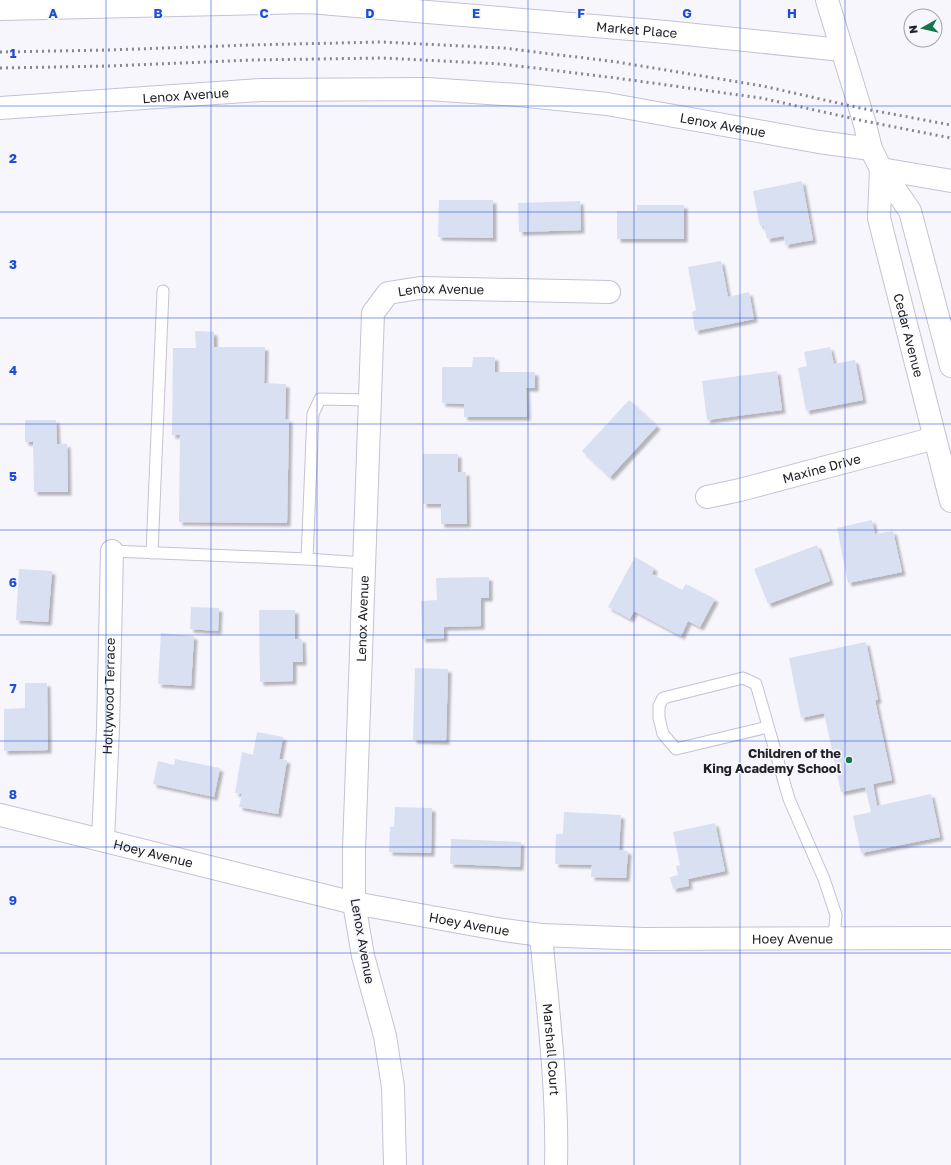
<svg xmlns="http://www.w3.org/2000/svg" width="951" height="1165" font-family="'Golos Text',sans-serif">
<defs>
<filter id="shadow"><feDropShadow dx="3.5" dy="3.5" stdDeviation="1" flood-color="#0004"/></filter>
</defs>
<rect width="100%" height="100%" fill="#f7f6fd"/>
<g fill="#d9e0f1" filter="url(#shadow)">
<polygon points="802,181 813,240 785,245 784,236 767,239 764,226 760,226 753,191"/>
<polygon points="439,200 493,200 493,238 438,237"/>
<polygon points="580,201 581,230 519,232 518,203"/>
<polygon points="637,205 684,205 684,239 617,239 617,211 637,211"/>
<polygon points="721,261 728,297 749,292 754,319 695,331 692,312 696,310 688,267"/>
<polygon points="195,331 214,332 214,347 265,347 264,383 286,384 285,419 289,419 287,523 179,522 180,435 172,435 173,348 196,348"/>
<polygon points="830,347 834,364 855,360 863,400 806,411 798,368 807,366 804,352"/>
<polygon points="473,357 495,357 495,372 535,372 535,388 526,388 527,417 464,417 464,404 442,403 442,367 472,367"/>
<polygon points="777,371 782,410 707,420 702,381"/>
<polygon points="629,400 657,426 610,477 582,451"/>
<polygon points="25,420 56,420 57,444 67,444 68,492 34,492 33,442 25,442"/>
<polygon points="423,454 458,454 458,472 466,472 467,524 441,524 441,504 423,504"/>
<polygon points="872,520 875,534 893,531 902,572 848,583 837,528"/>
<polygon points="817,545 830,581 768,604 754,569"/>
<polygon points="635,557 654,568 652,574 682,590 686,584 715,599 700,627 688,621 681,636 634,611 630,619 608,607"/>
<polygon points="19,569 52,571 48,622 16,620"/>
<polygon points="489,577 489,598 481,598 481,626 444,627 444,638 422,639 421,601 437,600 436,578"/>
<polygon points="191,607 219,608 218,631 190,629"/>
<polygon points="259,610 295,610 295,639 302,639 303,662 293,662 293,681 260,682"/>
<polygon points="161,633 194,636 191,686 158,684"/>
<polygon points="866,642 878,700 875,700 892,780 873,784 877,806 931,794 940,837 861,853 853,816 871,812 865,787 841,792 824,713 801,718 789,658"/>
<polygon points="415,668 448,669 446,741 413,740"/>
<polygon points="25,683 47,683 48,750 4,751 4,709 25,708"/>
<polygon points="257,732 283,737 279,759 287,760 278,814 239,807 242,794 235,793 242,752 253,755"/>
<polygon points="175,759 220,768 214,797 153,784 158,761 174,765"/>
<polygon points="395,807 432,808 431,853 389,852 390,827 394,827"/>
<polygon points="564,812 621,815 619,850 628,851 626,878 591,877 592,865 555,864 556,834 563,834"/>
<polygon points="715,823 725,871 688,879 689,886 673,889 670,877 678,875 676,866 680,865 673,832"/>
<polygon points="451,839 521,842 520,867 450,864"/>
</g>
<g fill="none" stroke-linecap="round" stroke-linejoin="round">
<g stroke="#c5c2d3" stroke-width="13">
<g id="lane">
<polyline points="112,551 307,559 364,563"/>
<polyline points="152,553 163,291"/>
<polyline points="307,559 313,414 320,399 370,400"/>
<polyline points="768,727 676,749 663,734 659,718 659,706 663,698 743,678 756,684 789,799 824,879 836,915 834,938"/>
</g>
</g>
<g stroke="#c5c2d3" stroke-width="24">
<g id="street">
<path id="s1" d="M 0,9 L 309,2 L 666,32 L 842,50"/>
<path id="s2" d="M 0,108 L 260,90 L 427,89 L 518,95 L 607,104 L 819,142 L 871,149"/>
<polyline points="881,169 951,181"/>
<path id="s3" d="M 707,497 L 740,490 L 935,438"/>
<path id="s4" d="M 0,815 L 354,903 L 503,930 L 541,935 L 644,939 L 951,938"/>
<path id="s5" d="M 103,840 L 108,729 L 112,551"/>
<path id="s6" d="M 541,935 C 548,1011 558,1089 556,1165"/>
<path id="s7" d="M 395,1165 L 393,1087 L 385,1036 L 363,956 L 354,903 L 354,850 L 373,313 L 388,293 L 420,288 L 609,292"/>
</g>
</g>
<g stroke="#c5c2d3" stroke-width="24">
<g id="secondary">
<polyline points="827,0 864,121 871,149 881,169 910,211 951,366"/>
<path id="s8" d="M 881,169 L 879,218 L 951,501"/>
</g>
</g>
<use href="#lane" stroke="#fff" stroke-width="11"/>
<use href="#street" stroke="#fff" stroke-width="22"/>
<use href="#secondary" stroke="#fff" stroke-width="22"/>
<g stroke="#88878d" stroke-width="3" stroke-dasharray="2 4" stroke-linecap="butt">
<polyline points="0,52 109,50 250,45 382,42 503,48 617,62 763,86 860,108 951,125"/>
<polyline points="0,68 110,66 251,60 383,58 502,64 616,78 761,98 864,121 951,138"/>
</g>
</g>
<path fill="none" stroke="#1d4ed8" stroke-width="1" stroke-opacity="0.55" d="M 106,0 L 106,1165M 211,0 L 211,1165M 317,0 L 317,1165M 423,0 L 423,1165M 528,0 L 528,1165M 634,0 L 634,1165M 740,0 L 740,1165M 845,0 L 845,1165M 0,106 L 951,106M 0,212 L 951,212M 0,318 L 951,318M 0,424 L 951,424M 0,530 L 951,530M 0,635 L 951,635M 0,741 L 951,741M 0,847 L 951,847M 0,953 L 951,953M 0,1059 L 951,1059"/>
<circle fill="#15754b" stroke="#f7f6fd" stroke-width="1.5" cx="849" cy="760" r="4"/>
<g text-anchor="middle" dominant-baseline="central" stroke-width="3.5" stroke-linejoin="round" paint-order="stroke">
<g font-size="13" fill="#212026" stroke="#f7f6fd">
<text stroke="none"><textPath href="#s1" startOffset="638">Market Place</textPath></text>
<text stroke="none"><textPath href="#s2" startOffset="186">Lenox Avenue</textPath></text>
<text stroke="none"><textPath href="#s2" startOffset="726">Lenox Avenue</textPath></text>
<text stroke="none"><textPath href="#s7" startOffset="935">Lenox Avenue</textPath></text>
<text stroke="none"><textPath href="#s8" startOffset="170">Cedar Avenue</textPath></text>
<text stroke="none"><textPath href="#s3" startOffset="118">Maxine Drive</textPath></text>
<text stroke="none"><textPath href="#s7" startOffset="551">Lenox Avenue</textPath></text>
<text stroke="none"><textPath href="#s5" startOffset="144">Hollywood Terrace</textPath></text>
<text stroke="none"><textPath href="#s4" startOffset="158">Hoey Avenue</textPath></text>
<text stroke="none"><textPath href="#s4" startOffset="482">Hoey Avenue</textPath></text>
<text stroke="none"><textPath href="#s4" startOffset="806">Hoey Avenue</textPath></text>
<text transform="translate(363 941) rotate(80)">Lenox Avenue</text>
<text stroke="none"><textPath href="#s6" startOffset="115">Marshall Court</textPath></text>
</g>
<g font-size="13" font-weight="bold" fill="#212026" stroke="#f7f6fd" text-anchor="end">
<text x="841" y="753">Children of the<tspan x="841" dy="15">King Academy School</tspan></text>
</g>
</g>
<g font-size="13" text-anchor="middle" font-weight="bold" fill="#1d4ed8" stroke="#f7f6fd" stroke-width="3.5" stroke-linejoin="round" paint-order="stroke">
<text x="53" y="18">A</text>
<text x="158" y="18">B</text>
<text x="264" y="18">C</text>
<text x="370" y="18">D</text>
<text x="476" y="18">E</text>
<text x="581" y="18">F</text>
<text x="687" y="18">G</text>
<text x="792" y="18">H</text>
<text x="13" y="58">1</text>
<text x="13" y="163">2</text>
<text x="13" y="269">3</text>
<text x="13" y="375">4</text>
<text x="13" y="481">5</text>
<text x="13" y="587">6</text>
<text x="13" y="693">7</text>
<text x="13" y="799">8</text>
<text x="13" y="905">9</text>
</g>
<g transform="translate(923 28) rotate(262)"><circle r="19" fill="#f7f6fd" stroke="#a1a0a7"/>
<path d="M0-3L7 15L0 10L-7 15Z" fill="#15754b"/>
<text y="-6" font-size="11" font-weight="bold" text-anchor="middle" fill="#212026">N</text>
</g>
</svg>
